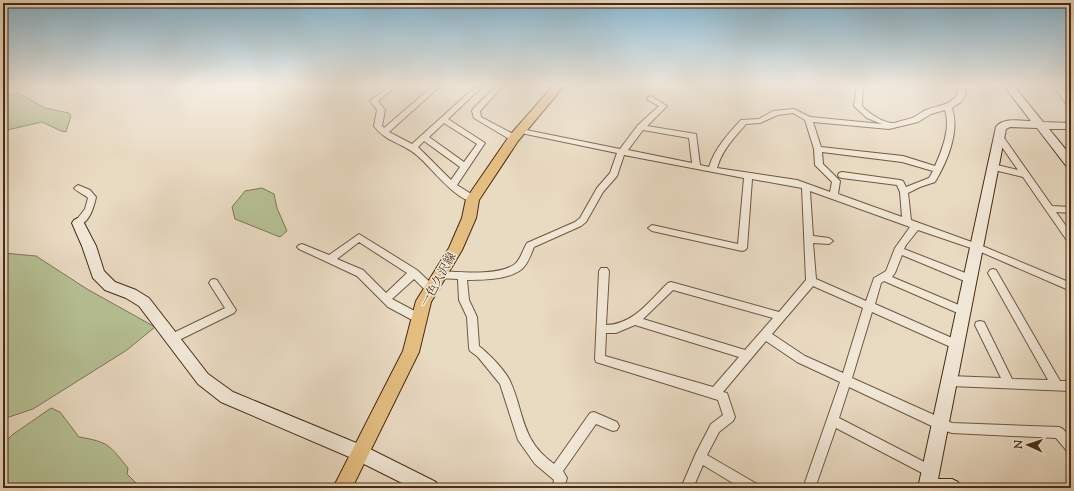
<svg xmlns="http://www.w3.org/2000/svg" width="1074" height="491" font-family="'Sorts Mill Goudy','Noto Serif JP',serif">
<rect width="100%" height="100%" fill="#e9dac2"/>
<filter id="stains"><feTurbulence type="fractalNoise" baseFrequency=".005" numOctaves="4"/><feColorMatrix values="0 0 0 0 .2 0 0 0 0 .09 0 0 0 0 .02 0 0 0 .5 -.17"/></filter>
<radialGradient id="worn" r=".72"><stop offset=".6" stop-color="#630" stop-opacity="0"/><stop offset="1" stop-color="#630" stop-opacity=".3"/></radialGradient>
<g fill="#b5c094" stroke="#7e7654">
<polygon points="18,93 45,108 69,113 71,116 66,132 61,131 42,122 3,131 3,96"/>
<polygon points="262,188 274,194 277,208 287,231 280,237 235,219 232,207 245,191"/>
<polygon points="3,253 36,256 87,289 155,327 127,350 33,409 3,419"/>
<path d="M 51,408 L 60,412 L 79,437 C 109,442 109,445 128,468 L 127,474 L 141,488 L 3,488 L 3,444 L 12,435 Z"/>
</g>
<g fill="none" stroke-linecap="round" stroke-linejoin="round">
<g stroke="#70573f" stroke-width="2">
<g id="street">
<path d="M 389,86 L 396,86 L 378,101 L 385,110 L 382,126 L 384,128 L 433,86 L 440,86 L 389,132 L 412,144 L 476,86 L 483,86 L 448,119 L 485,143 L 457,185 L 476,197 L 477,199 L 476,201 C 461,206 431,168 421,159 C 406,143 386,143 374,126 L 377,110 L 370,101 ZM 444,123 L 477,144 L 464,162 L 429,137 ZM 424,141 L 460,167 L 451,180 L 418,147 Z"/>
<polygon points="496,86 503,86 480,111 481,117 517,136 517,140 511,140 474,118 472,111 473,109"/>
<path d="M 857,86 L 863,86 L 862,106 C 868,113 885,124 894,123 C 898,122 908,119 912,118 C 917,116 921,112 926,110 C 938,105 950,106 958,94 L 958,86 L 964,86 L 966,94 L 961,102 L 952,108 C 960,132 947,162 935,182 L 920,187 L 908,193 L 911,220 L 980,245 L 1071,283 L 1071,291 L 974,249 L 918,230 L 906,245 L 904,249 L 973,276 L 975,279 L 973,282 L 967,282 L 902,255 L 895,273 L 892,277 L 966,308 L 968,311 L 966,314 L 963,315 L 960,314 L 884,281 L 881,283 L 875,304 L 961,342 L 962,345 L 961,348 L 957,349 L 953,348 L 872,312 L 852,378 L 952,423 L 1059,427 L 1063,429 L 1071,438 L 1071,453 L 1067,451 L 1056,438 L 952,433 L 936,428 L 849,387 L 839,418 L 934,467 L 936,471 L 934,475 L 930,477 L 926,475 L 836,428 L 815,488 L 803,488 L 840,382 L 797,362 L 766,341 L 723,392 L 727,393 L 735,417 L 733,421 L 719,432 L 707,455 L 757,484 L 759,488 L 741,488 L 703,465 L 693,488 L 681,488 L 696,453 L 711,424 L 723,415 L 718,400 L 596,362 L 595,359 L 599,271 L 601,268 L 607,268 L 609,271 L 606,325 C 633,325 650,300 668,283 L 671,282 L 779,312 L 806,280 L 802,188 L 752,179 L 747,248 L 745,250 L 742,251 L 652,231 L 648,228 L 652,225 L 738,244 L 744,178 L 624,155 L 617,176 L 603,192 L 586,222 L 581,226 L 534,247 C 531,254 528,264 522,269 C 508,280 484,280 467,280 L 469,300 L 477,317 L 479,346 C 488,353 505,370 510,381 C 525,414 520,439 554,464 L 590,413 L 594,412 L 617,422 L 619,426 L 617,430 L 613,431 L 596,424 L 563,471 L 567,478 L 564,488 L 552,488 L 554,480 L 535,464 L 518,440 L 500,384 L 478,357 L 470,351 L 469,348 L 467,317 L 459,300 L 458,279 L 438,278 L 436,275 L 438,272 L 441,271 C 460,272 499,276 515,264 C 521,259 523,249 527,243 L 575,222 L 580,218 L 597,188 L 610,173 L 617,153 L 521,133 L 517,131 L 518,129 L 521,129 L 620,149 L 638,125 L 659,106 L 648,100 L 647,98 L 651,96 L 667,106 L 647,126 L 696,134 L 700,165 L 709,167 C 715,148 728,134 741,120 L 759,119 L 773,111 L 794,109 L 810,117 L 882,124 L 867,118 L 854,106 ZM 945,110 C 951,128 942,150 935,166 L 903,156 L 821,147 L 813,122 L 889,129 L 918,122 L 931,114 ZM 793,113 L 805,120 L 814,149 L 815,165 L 832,182 L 830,192 L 797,180 L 717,168 C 722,150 734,138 746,124 L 760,123 L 778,115 ZM 643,130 L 689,138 L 692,163 L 628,150 ZM 822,152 L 902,162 L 933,171 L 929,178 L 906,187 L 903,181 L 900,180 L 842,172 L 839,173 L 838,175 L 839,177 L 842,178 L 897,185 L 900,192 L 902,217 L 838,194 L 840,181 L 823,164 ZM 810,191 L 910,227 L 895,248 L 886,271 L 874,278 L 866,301 L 816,279 L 813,243 L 829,244 L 833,241 L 829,238 L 813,236 ZM 813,286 L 863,308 L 843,373 L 805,356 L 772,334 ZM 673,290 L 773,318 L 745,350 L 643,319 ZM 635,325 L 739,357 L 713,387 L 605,356 L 606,333 L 616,333 Z"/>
<polygon points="1053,86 1060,86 1071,99 1071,106 1068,106"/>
<polygon points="996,135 1002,135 1052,206 1071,207 1071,213 1056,212 1071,233 1071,243 1068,242 1023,177 990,169 989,167 993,164 1018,170 995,137"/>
<path d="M 78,185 L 90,190 L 96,197 C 94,207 89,223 78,226 L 74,223 L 85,209 L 88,198 C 84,194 77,192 74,188 Z"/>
<path d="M 359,234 L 417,270 L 434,286 L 436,289 L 434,292 C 426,294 420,284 414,279 L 392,299 L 424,316 L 425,319 L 424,322 L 420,323 L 416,322 L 388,307 L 357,276 L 299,249 L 297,247 L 299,245 L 302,244 L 329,255 ZM 359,242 L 407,273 L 386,293 L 363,270 L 337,259 Z"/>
<polygon points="993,269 996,270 1060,381 1071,381 1071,391 950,386 946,384 945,381 946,378 950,376 1001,378 975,325 976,322 980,321 984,322 1012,379 1048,380 988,273 990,270"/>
<polygon points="214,279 217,280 234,307 236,310 234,313 175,342 171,343 167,342 166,339 167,336 225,308 209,283 211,280"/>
</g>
</g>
<g stroke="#482b13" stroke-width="2">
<g id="secondary">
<path d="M 1004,86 L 1014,86 L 1043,122 L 1071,123 L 1071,129 L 1049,129 L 1071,156 L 1071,168 L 1067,167 L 1037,128 L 1010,127 L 1006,129 L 938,479 L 952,479 L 958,482 L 961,488 L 918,488 L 996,127 C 1003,117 1021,121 1031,121 Z"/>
<polygon points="78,218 82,220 84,223 96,246 104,271 115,282 136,290 149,298 208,374 233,392 366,447 436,482 439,488 412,488 354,459 221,402 198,384 139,306 126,298 105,290 93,278 82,246 72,223 74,220"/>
</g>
</g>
<g stroke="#482b13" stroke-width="2">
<polygon id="primary" points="553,86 564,86 518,141 479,200 476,218 462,250 431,302 419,352 352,488 333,488 403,351 416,301 449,248 462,218 466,199 510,135"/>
</g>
<use href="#street" fill="#f1e7d7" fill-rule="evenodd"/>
<use href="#secondary" fill="#f1e7d7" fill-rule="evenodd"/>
<use href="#primary" fill="#e4bd81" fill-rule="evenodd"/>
</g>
<linearGradient id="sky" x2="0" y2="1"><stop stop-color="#87b7d2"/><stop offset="0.55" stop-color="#f5eee4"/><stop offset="1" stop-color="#f5eee4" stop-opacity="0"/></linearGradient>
<rect width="1074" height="155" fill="url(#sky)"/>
<g text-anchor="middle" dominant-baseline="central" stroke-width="3" stroke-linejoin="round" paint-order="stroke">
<g font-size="12" fill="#482b13" stroke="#f1e7d7">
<text transform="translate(439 280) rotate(-61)">一色久沢線</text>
</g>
</g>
<rect width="1074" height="491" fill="none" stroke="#e9dac2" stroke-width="16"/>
<rect x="4" y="4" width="1066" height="483" fill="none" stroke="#482b13" stroke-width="2"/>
<rect x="8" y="8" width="1058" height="475" fill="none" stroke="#482b13"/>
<g transform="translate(1028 445) rotate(273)" stroke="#f1e7d7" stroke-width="3" paint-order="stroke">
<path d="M0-3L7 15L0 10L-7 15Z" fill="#482b13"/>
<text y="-6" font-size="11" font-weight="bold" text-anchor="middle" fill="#482b13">N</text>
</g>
<rect width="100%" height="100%" filter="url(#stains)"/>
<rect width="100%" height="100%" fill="url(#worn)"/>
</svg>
